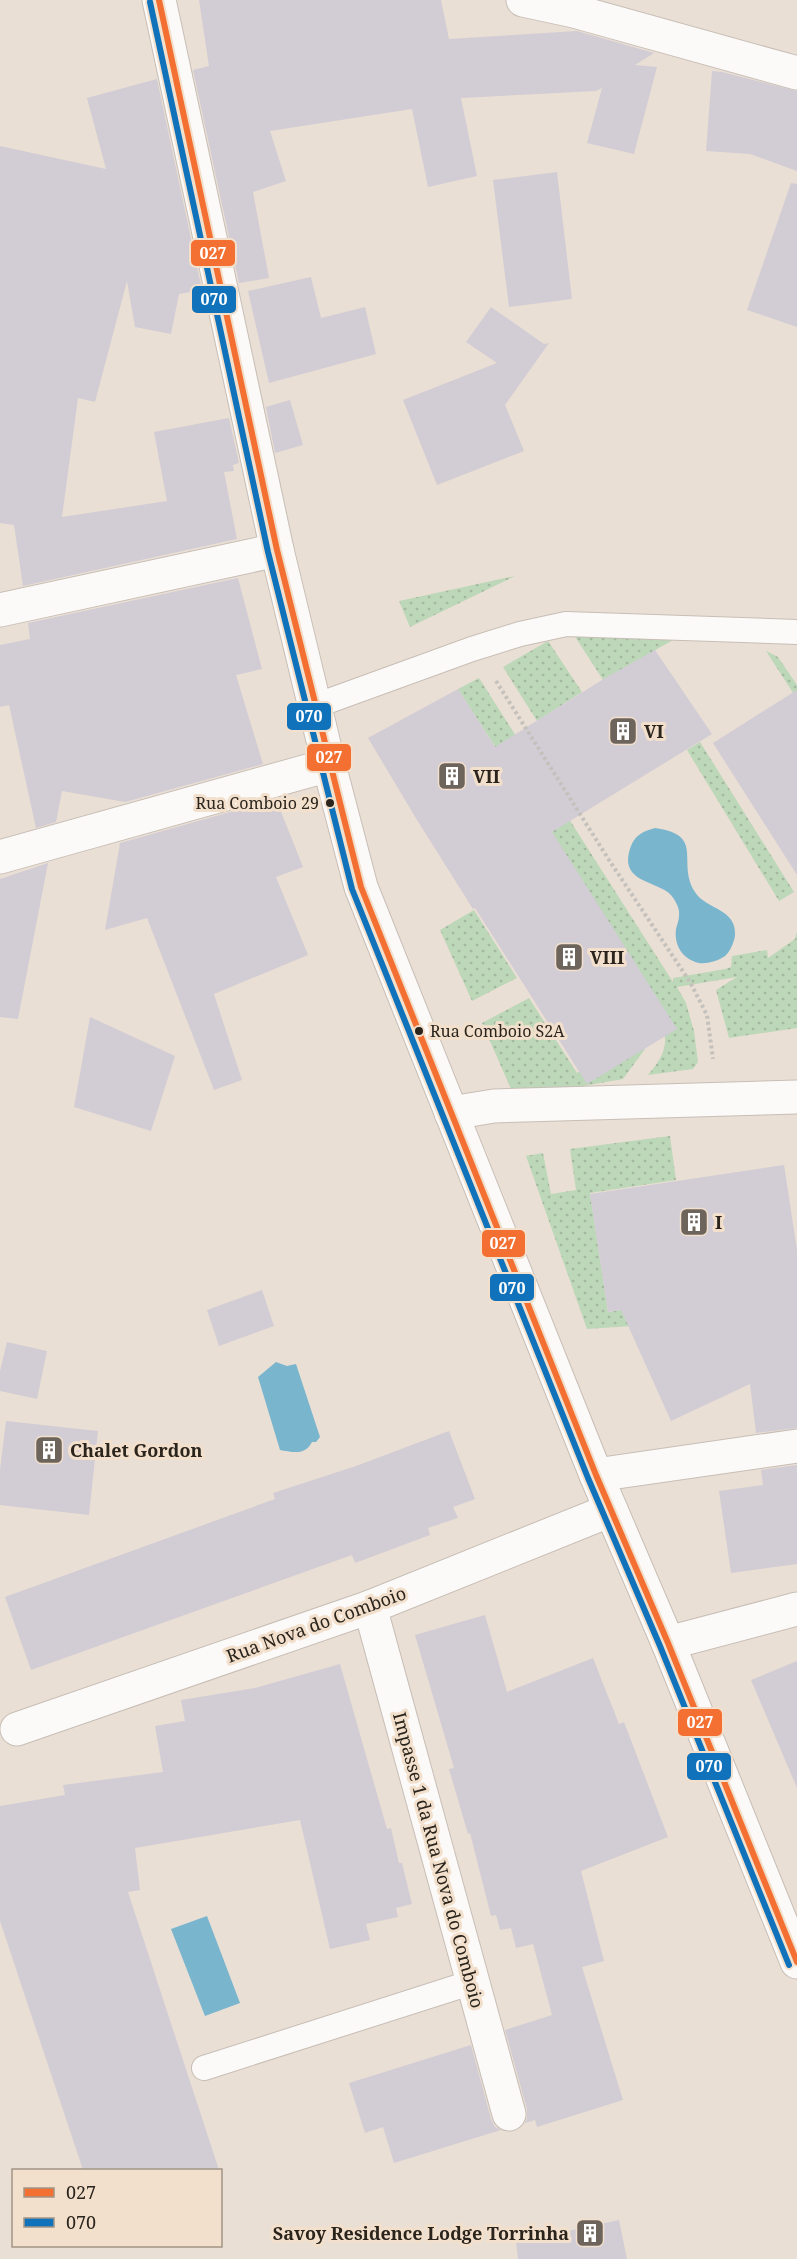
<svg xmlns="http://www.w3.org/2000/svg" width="797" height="2259" font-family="'Noto Serif',serif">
<defs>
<pattern id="grass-dots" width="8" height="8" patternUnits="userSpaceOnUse" patternTransform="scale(1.5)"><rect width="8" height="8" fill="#bdd7b9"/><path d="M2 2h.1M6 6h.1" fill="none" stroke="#a3b89e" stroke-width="1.8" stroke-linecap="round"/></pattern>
</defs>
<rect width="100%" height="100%" fill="#eadfd4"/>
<g fill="url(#grass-dots)">
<polygon points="515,576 410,627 399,601"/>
<polygon points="574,635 680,636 603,680"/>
<polygon points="548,641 582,692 537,721 503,667"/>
<polygon points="766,651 778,657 797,685 797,699"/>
<path d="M 479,678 L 673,982 L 673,978 L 725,969 L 731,967 L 732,956 L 767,950 L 768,958 L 795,939 L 797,932 L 797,1028 L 729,1038 L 716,990 L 737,977 L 677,987 L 686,1003 L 694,1031 L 698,1062 L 693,1069 L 648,1075 C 658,1063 670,1047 663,1031 L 673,1024 L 458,689 Z"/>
<polygon points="700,742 794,892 779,901 687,750"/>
<polygon points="474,910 517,978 472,1001 440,930"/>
<polygon points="529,998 577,1073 641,1032 646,1039 645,1049 623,1079 515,1098 482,1023"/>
<polygon points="670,1136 676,1180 590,1193 608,1312 797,1283 797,1315 587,1329 526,1156 543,1153 551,1194 576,1190 570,1149"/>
</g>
<g fill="#7ab5ce">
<path d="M 655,828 C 706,835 676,862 695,892 C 706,910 737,908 735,936 C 734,942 730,952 725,956 C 718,961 707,964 699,963 C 682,959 674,945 676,929 C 677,925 679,920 679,916 C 680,910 677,904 674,899 C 663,879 616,886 631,846 C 635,835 644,831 655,828 Z"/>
<path d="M 276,1362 L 287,1366 L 296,1364 L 320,1437 L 316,1442 L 312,1442 C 305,1456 292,1452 280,1450 L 258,1377 Z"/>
<polygon points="207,1916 240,2003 205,2016 171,1929"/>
</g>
<g fill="#d2ccd5">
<polygon points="199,0 441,0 449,39 577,31 654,53 635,65 657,67 634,154 587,143 602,88 596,91 461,98 477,176 428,187 412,109 270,131 286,181 253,192 269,278 239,283 193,70 209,66"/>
<polygon points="712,71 722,72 797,91 797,171 750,154 706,151"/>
<polygon points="157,79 202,290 179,294 171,334 135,327 127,281 95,402 78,398 62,517 167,501 154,432 229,418 239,463 233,465 234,471 224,472 237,539 23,586 14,525 0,523 0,146 106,169 87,98"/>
<polygon points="557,172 572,299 509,307 493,180"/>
<polygon points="791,183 797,184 797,327 747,310"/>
<polygon points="311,277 321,318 365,307 376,354 269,383 248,291"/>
<polygon points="491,307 544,344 549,343 505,405 524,451 437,485 403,400 497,363 466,342"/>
<polygon points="290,400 303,445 275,453 266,407"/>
<polygon points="238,578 262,669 236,675 263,764 125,802 62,791 56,822 36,828 9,705 0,707 0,645 30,639 28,623"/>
<polygon points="655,650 712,734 552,832 677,1029 587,1084 475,908 473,909 417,820 368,738 458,689 495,747 602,680"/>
<polygon points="797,690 797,875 713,743"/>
<polygon points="276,799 303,867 276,877 308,955 214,994 242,1080 214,1090 147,918 105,930 120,843"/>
<polygon points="48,863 18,1019 0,1017 0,879"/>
<polygon points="90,1017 175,1056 151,1131 74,1107"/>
<polygon points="784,1165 797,1250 797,1428 756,1433 750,1384 671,1421 621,1310 608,1312 590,1194"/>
<polygon points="262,1290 274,1326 219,1346 207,1310"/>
<polygon points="7,1342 47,1351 37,1399 0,1391 0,1371"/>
<polygon points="6,1421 98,1431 89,1515 0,1505 0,1470"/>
<polygon points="449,1431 475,1499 453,1507 458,1518 428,1528 430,1535 355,1563 352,1555 31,1670 5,1597 275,1499 273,1493 356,1466"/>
<polygon points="797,1465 797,1564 731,1573 719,1491 763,1485 761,1470"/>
<polygon points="485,1615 507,1692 593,1658 619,1724 624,1722 668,1837 581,1871 604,1961 582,1967 623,2100 537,2127 535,2120 525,2123 527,2118 527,2109 505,2030 552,2015 533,1944 516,1948 511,1928 500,1930 496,1915 491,1916 470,1833 468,1834 449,1769 454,1768 415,1635"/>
<polygon points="797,1661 797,1788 751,1680"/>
<polygon points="340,1664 387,1829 391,1828 399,1863 402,1863 412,1904 396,1908 398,1917 366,1924 370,1940 330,1949 300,1820 135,1848 140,1890 128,1892 219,2170 83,2170 0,1921 0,1806 65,1795 63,1785 163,1772 155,1726 185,1721 181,1700 255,1688"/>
<polygon points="471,2045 491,2119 495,2127 501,2130 394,2163 383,2127 365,2133 349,2083"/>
<polygon points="619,2220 627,2259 518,2259 516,2242"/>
</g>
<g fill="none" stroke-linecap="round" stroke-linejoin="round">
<g stroke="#c7beb6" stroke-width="26">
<g id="service">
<polyline points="315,706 472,649 520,634 566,624 797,632"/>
<polyline points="204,2068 473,1982"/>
</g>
</g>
<g stroke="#c7beb6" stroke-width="35">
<g id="minor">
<polyline points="159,0 277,550 329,765 361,887 596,1475 668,1643 797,1962"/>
<polyline points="523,0 574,11 797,73"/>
<polyline points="0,610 277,550"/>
<polyline points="0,857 329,765"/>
<polyline points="451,1113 494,1106 797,1097"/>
<polyline points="596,1475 797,1446"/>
<polyline points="370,1607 509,2114"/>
<polyline points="668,1643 797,1609"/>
<polyline points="17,1729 370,1607 611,1510"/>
</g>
</g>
<polyline stroke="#c4c1bd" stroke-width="4" stroke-dasharray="3 3" stroke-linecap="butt" points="496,681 609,860 690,982 707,1015 713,1059"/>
<use href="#service" stroke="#fcfaf9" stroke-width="24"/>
<use href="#minor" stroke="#fcfaf9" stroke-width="33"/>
<g stroke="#f2e0cc" stroke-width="10">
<polyline id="bus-1" points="159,0 277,550 361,887 596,1475 668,1643 797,1962"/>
</g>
<g stroke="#f2e0cc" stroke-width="10">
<polyline id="bus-2" points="150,2 268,552 352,889 588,1478 660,1646 789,1965"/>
</g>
<use href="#bus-1" stroke="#f37032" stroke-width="6"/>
<use href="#bus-2" stroke="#1072ba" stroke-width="6"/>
</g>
<defs>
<g id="building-square" transform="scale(1.5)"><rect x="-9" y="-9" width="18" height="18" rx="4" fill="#6d655c" stroke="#f2e0cc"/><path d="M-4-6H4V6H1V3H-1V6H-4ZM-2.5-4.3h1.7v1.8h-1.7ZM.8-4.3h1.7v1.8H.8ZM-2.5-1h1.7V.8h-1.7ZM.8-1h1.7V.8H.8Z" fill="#fff"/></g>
</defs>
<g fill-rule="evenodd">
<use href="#building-square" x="623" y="731"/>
<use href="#building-square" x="452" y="776"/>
<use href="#building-square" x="569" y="957"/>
<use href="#building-square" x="694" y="1222"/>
<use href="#building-square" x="49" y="1450"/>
<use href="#building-square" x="590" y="2233"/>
</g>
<g fill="#2a241c" stroke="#f2e0cc" stroke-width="2">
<circle cx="330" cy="803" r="5"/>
<circle cx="419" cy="1031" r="5"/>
</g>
<g text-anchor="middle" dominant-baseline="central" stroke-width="6" stroke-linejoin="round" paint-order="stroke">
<g font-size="16" fill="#2a241c" stroke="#f2e0cc" text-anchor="end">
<text x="319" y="803">Rua Comboio 29</text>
<text x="430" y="1031" text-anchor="start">Rua Comboio S2A</text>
</g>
<g font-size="18" font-weight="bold" fill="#2a241c" stroke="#f2e0cc" text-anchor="start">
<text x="644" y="731">VI</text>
<text x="473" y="776">VII</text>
<text x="590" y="957">VIII</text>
<text x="715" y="1222">I</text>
<text x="70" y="1450">Chalet Gordon</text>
<text x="569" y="2233" text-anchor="end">Savoy Residence Lodge Torrinha</text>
</g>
<g font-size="18" fill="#2a241c" stroke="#f2e0cc">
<text transform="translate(316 1624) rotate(-20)">Rua Nova do Comboio</text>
<text transform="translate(439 1860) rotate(75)">Impasse 1 da Rua Nova do Comboio</text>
</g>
</g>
<g stroke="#f2e0cc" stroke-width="2">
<rect x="190" y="239" width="46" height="28" rx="6" fill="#f37032"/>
<rect x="191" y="285" width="46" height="29" rx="6" fill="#1072ba"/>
<rect x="286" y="702" width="46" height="29" rx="6" fill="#1072ba"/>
<rect x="306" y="743" width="46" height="29" rx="6" fill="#f37032"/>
<rect x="481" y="1229" width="45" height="29" rx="6" fill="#f37032"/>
<rect x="489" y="1273" width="46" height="29" rx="6" fill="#1072ba"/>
<rect x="677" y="1708" width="46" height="29" rx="6" fill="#f37032"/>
<rect x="686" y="1752" width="46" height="29" rx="6" fill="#1072ba"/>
</g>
<g font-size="16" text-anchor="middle" font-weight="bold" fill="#fff">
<text x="213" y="259">027</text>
<text x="214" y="305">070</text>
<text x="309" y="722">070</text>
<text x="329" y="763">027</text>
<text x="503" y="1249">027</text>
<text x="512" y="1294">070</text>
<text x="700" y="1728">027</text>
<text x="709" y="1772">070</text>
</g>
<rect x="12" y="2169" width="210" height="78" fill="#f2e0cc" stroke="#a29586" stroke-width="1.5"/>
<rect x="24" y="2188" width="30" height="9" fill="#f37032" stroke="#a29586" stroke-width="1.5"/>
<text x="66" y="2199" font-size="18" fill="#2a241c">027</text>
<rect x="24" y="2218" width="30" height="9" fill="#1072ba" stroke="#a29586" stroke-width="1.5"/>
<text x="66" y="2229" font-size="18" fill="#2a241c">070</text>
</svg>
